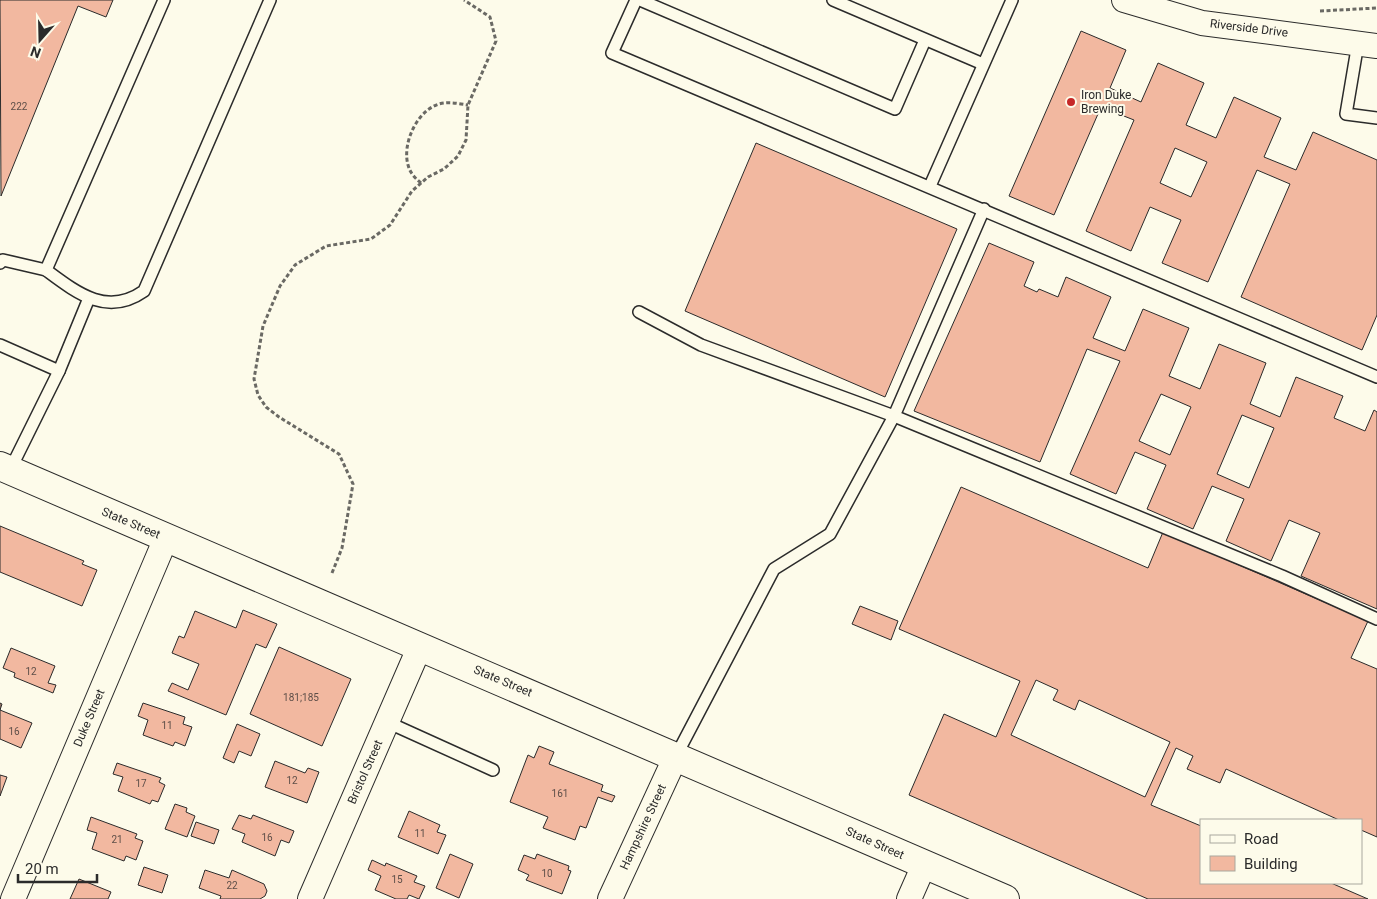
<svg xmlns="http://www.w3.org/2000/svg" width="1377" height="899" font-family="Roboto,sans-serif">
<rect width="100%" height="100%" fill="#fdfbea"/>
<g fill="#f2b8a0" stroke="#2b2b2b" fill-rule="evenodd">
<polygon points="0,0 113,0 106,17 78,6 1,196"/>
<path d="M 1081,31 L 1126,50 L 1110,88 L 1141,102 L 1158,63 L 1204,83 L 1186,125 L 1216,138 L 1234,97 L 1281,118 L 1264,157 L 1296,170 L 1313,132 L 1377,160 L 1377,315 L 1362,350 L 1241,297 L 1290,184 L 1257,170 L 1208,282 L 1162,263 L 1181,220 L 1150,207 L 1131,251 L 1086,231 L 1134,120 L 1101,107 L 1054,215 L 1009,196 ZM 1175,148 L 1207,162 L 1191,197 L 1160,183 Z"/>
<polygon points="756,143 957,229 885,397 685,311"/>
<path d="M 989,243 L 1034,262 L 1024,286 L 1037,292 L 1039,289 L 1058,297 L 1066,277 L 1111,297 L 1093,338 L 1125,351 L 1143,309 L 1189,328 L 1169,376 L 1200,389 L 1219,344 L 1266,363 L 1250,404 L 1280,417 L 1296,377 L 1343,396 L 1334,418 L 1365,431 L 1374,410 L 1377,412 L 1377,609 L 1301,576 L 1320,533 L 1289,520 L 1271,561 L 1226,541 L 1244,499 L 1212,486 L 1193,529 L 1147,509 L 1166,465 L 1135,452 L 1116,494 L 1070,474 L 1120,361 L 1087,349 L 1040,462 L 914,411 ZM 1161,394 L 1191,407 L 1170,455 L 1139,441 ZM 1242,415 L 1274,428 L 1249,488 L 1217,474 Z"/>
<path d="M 961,487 L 1148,568 L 1163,532 L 1368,621 L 1351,658 L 1377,669 L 1377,837 L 1361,830 L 1361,820 L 1339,820 L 1226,769 L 1220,783 L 1187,769 L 1193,756 L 1176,748 L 1151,805 L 1201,826 L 1201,883 L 1331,883 L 1368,899 L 1148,899 L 909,795 L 944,714 L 996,737 L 1020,681 L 899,629 ZM 1036,680 L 1058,690 L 1053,700 L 1075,710 L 1079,700 L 1170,742 L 1145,797 L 1011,735 Z"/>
<polygon points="0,526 84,561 82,564 97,570 82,606 0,572"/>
<polygon points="860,606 898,621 891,640 852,624"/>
<polygon points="243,610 277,624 266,648 256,644 226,715 168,691 172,683 188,690 199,664 172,653 179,636 184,638 195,611 236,628"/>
<polygon points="279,647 351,679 322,746 250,714"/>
<polygon points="11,648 55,666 48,683 56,685 53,693 14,677 15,673 3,668"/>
<polygon points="0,703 2,704 0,710 32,723 21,748 0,739"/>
<polygon points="143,703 185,717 183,724 192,727 185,746 175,742 173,746 143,735 148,720 138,716"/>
<polygon points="237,724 260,734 251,756 239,751 234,763 223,758"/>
<polygon points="539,746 554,752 549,764 603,785 601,791 615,796 612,802 598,797 586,828 580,826 575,840 543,828 548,817 510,802 528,755 534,758"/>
<polygon points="275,761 305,773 308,768 319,772 307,803 265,787"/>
<polygon points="117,763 161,778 159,782 165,785 158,802 152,800 150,804 118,791 123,777 113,774"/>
<polygon points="0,775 7,777 0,796"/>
<polygon points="175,804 187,808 186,812 195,816 187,837 165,829"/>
<polygon points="409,811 440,825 437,832 446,835 438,854 398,837"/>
<polygon points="239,815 251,819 253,815 294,831 289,843 281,840 275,856 242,842 245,834 232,829"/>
<polygon points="91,817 137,834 135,838 143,841 136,860 126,856 124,861 92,849 97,833 87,830"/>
<polygon points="196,822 219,830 214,844 191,836"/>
<polygon points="450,854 473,864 459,898 436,888"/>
<polygon points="537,854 569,866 568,870 571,871 562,894 526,880 529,875 518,870 524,855 535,859"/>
<polygon points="372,860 385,866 386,863 417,876 414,882 425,886 419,899 409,895 407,899 396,899 375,890 381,876 368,870"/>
<polygon points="144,867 168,875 162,893 138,885"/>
<polygon points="205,870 229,878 232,870 264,884 267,891 265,896 260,899 220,899 221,896 199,888"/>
<polygon points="79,879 111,892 108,899 70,899"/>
</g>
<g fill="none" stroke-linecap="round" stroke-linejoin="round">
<g stroke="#2b2b2b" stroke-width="14">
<g id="service">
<path d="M 164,0 L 46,270 C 77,293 107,317 144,291 L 270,0"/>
<polyline points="636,0 612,53 1377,377"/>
<polyline points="640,0 895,109 925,40"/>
<polyline points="833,0 983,64"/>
<polyline points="1358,43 1346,114 1377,118"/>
<polyline points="930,186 1012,0"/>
<polyline points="0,263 3,260 46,270"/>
<polyline points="639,312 701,345 894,416 1282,576 1377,619"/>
<polyline points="0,345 59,371"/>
<polyline points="10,470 59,371 89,298"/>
<polyline points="387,722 493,770"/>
<polyline points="676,756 774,569 830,534 894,416 984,209"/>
</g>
</g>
<g stroke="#2b2b2b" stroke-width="26">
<g id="minor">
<polyline points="1124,0 1202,23 1377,46"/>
<polyline points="13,899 166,538"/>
<polyline points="310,899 420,646"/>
<polyline points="610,899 676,756"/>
<polyline points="909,899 924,865"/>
</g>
</g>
<g stroke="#2b2b2b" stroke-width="30">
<polyline id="tertiary" points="0,466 1005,899"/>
</g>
<g stroke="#6a6964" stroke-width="3" stroke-dasharray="4 2.5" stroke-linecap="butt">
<polyline points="1320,11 1377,8"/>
<path d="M 421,183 C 416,179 411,174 409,168 C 400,145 418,106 444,103 C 452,102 461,104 468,105"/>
<polyline points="332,573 342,548 353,484 339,454 279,417 266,407 258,395 254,379 263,326 280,286 295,265 326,246 371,239 390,225 412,191 428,177 444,169 458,156 466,140 468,105 496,41 490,17 464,0"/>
</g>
<use href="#service" stroke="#fdfbea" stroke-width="11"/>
<use href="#minor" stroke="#fdfbea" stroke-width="24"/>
<use href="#tertiary" stroke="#fdfbea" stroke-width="28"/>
</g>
<circle fill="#c62828" stroke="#fdfbea" stroke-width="2" cx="1071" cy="102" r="5"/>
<g text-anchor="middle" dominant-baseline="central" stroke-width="4" stroke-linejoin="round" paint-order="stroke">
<g font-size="10" fill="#5d4e48">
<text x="19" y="106">222</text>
<text x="31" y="671">12</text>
<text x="301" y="697">181;185</text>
<text x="167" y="725">11</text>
<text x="14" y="731">16</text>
<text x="292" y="780">12</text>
<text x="141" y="783">17</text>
<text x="560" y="793">161</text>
<text x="420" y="833">11</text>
<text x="267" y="837">16</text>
<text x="117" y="839">21</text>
<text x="547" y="873">10</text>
<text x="397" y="879">15</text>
<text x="232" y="885">22</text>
</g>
<g font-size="12" fill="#2b2b2b" stroke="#fdfbea">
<text transform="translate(1249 28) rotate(7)">Riverside Drive</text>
<text transform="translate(131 523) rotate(23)">State Street</text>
<text transform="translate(503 681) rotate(23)">State Street</text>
<text transform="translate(89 718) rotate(-67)">Duke Street</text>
<text transform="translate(365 772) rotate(-66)">Bristol Street</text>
<text transform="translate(643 827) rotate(-65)">Hampshire Street</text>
<text transform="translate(875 843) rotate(24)">State Street</text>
</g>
<g font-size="12" fill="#2b2b2b" stroke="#fdfbea" text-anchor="start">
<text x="1081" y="95">Iron Duke<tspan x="1081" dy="14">Brewing</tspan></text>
</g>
</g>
<rect x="1200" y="819" width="162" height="65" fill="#fdfbea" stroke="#a9a89e"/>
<rect x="1210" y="835" width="25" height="8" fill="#fdfbea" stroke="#a9a89e"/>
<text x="1244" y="844" font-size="15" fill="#2b2b2b">Road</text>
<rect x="1210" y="856" width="25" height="15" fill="#f2b8a0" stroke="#a9a89e"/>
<text x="1244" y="869" font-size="15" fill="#2b2b2b">Building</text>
<g transform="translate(40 40) rotate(200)" stroke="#fdfbea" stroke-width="4" paint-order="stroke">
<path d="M0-4L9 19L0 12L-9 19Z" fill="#2b2b2b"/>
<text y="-8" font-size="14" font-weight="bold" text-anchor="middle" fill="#2b2b2b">N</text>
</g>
<path d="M18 874v8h79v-8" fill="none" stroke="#2b2b2b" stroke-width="2.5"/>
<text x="25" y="874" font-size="15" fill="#2b2b2b" stroke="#fdfbea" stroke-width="4" paint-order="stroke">20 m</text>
</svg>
